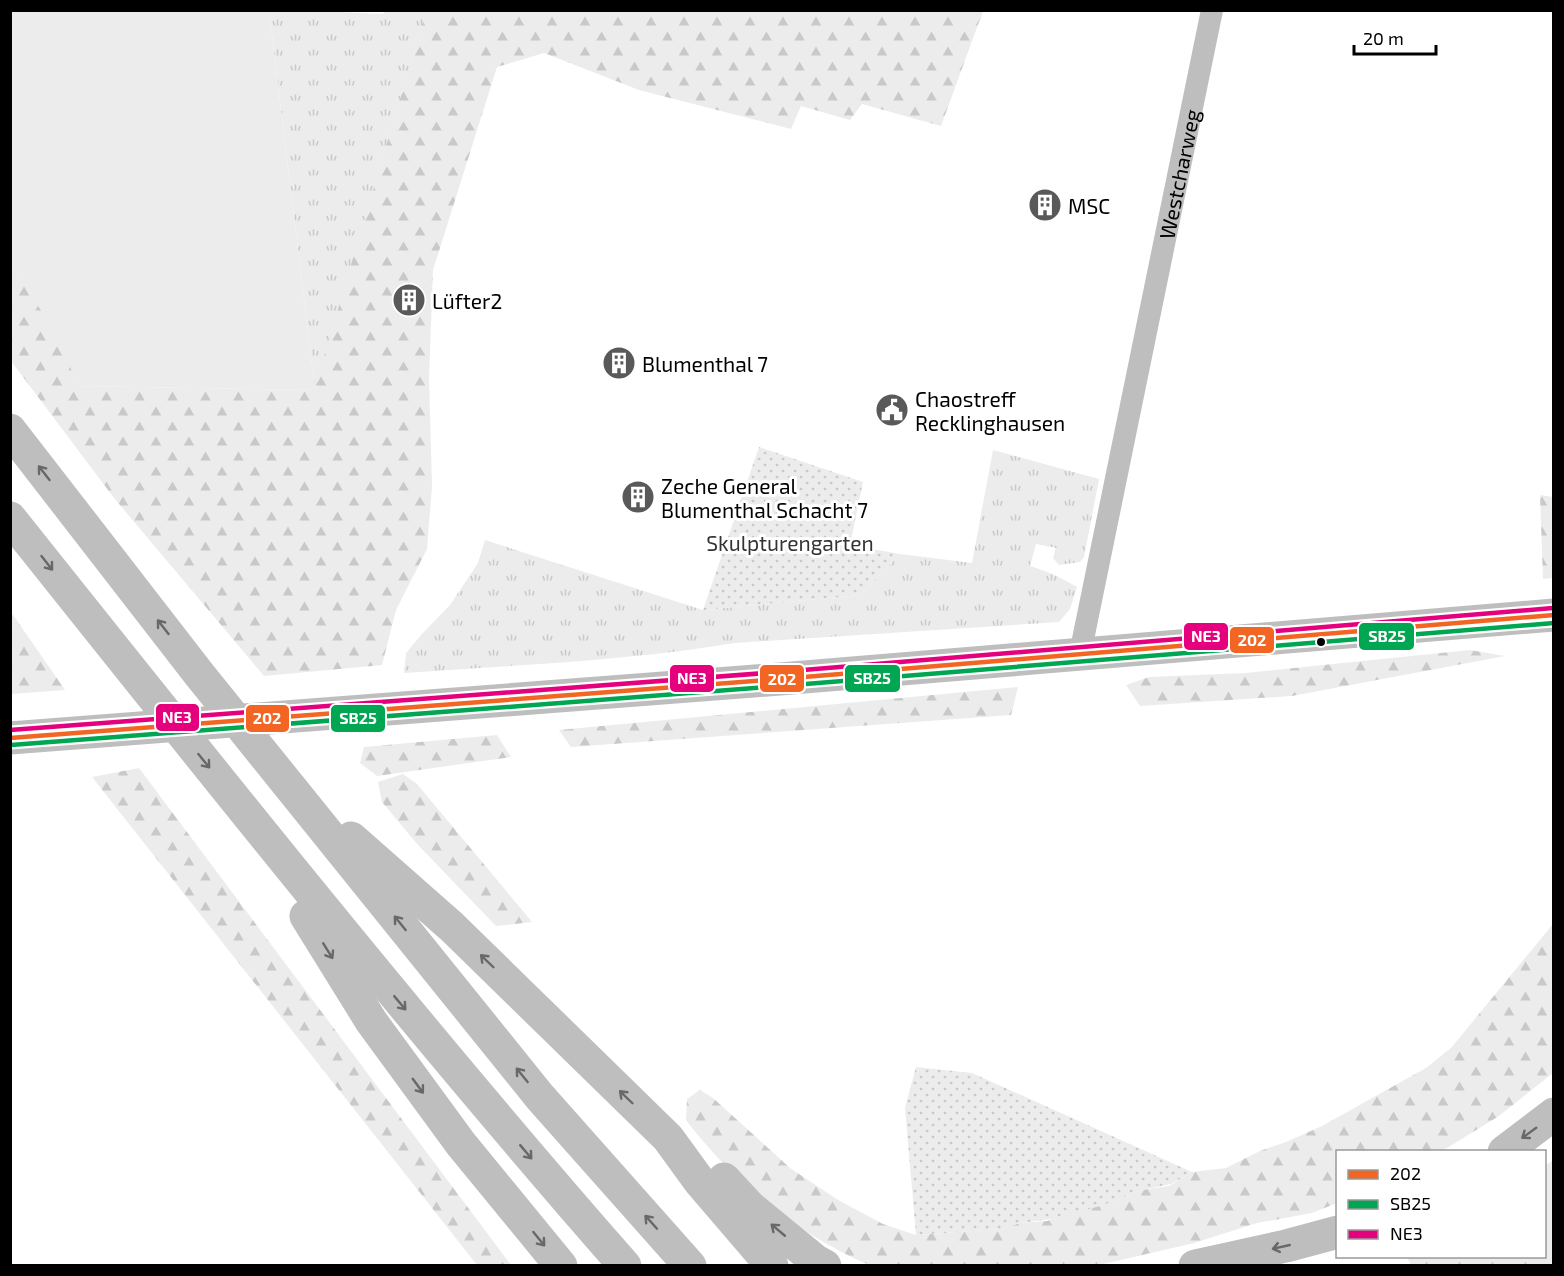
<svg xmlns="http://www.w3.org/2000/svg" width="1564" height="1276" font-family="'Exo 2',sans-serif">
<defs>
<pattern id="grass-tufts" width="24" height="20" patternUnits="userSpaceOnUse" patternTransform="scale(1.5)"><rect width="24" height="20" fill="#ececec"/><path d="M3 7l-1-3M5 7V3M7 7l1-3M15 17l-1-3M17 17v-4M19 17l1-3" fill="none" stroke="#c9c9c9"/></pattern>
<pattern id="forest-firs" width="22" height="20" patternUnits="userSpaceOnUse" patternTransform="scale(1.5)"><rect width="22" height="20" fill="#ececec"/><path d="M5 1l3.5 6h-7zM16 11l3.5 6h-7z" fill="#c9c9c9"/></pattern>
<pattern id="garden-dots" width="8" height="8" patternUnits="userSpaceOnUse" patternTransform="scale(1.5)"><rect width="8" height="8" fill="#ececec"/><path d="M2 2h.1M6 6h.1" fill="none" stroke="#c9c9c9" stroke-width="1.8" stroke-linecap="round"/></pattern>
</defs>
<rect width="100%" height="100%" fill="#fff"/>
<g fill="url(#grass-tufts)">
<polygon points="269,11 321,11 383,14 385,11 426,11 315,390"/>
<path d="M 993,450 L 1099,479 L 1084,557 L 1080,562 L 1059,565 L 1053,558 L 1056,548 L 1036,544 L 1030,566 C 1047,571 1062,578 1077,587 L 1070,609 L 1059,622 L 735,643 C 626,661 515,665 404,673 L 406,653 L 422,634 L 450,605 L 478,563 L 485,540 L 703,610 L 860,595 L 900,554 L 972,563 Z"/>
</g>
<g fill="url(#forest-firs)">
<polygon points="426,11 983,11 941,126 862,104 850,120 801,106 791,129 639,90 544,53 497,67 433,270 429,378 432,486 427,549 396,610 382,665 264,676 114,498 11,361 11,264 65,346 76,386 314,390"/>
<polygon points="1540,495 1553,497 1553,578 1543,579"/>
<polygon points="10,612 11,612 65,690 11,694"/>
<polygon points="1470,650 1505,656 1292,696 1140,706 1126,685 1149,677 1246,673"/>
<polygon points="1018,687 1011,715 571,747 559,730"/>
<polygon points="497,735 511,757 377,776 360,763 364,747"/>
<polygon points="139,768 511,1265 477,1265 92,777"/>
<polygon points="403,774 417,784 532,922 496,926 418,845 382,802 378,782"/>
<path d="M 1553,924 L 1553,1073 L 1499,1116 L 1442,1151 L 1338,1152 L 1337,1203 L 1312,1213 L 1257,1223 L 1194,1243 L 1099,1265 L 869,1265 C 796,1233 734,1183 686,1120 L 687,1099 L 700,1090 L 713,1098 L 790,1168 L 838,1200 L 883,1224 L 916,1235 L 1000,1229 L 1020,1223 L 1047,1221 L 1075,1211 L 1099,1206 L 1142,1190 L 1169,1186 L 1192,1172 L 1226,1168 L 1260,1151 L 1286,1142 L 1322,1126 L 1426,1068 L 1451,1048 Z"/>
<polygon points="1553,1160 1553,1265 1411,1265 1407,1257 1544,1256 1545,1166"/>
</g>
<polygon fill="#ececec" points="11,10 269,11 315,390 76,386 64,346 11,264"/>
<g fill="url(#garden-dots)">
<polygon points="759,447 863,482 850,545 900,554 860,595 703,610"/>
<polygon points="916,1067 972,1073 1192,1172 1171,1184 1142,1190 1100,1206 1052,1219 1020,1223 1001,1229 916,1235 905,1108"/>
</g>
<g fill="none" stroke-linecap="round" stroke-linejoin="round">
<path stroke="#bebebe" stroke-width="22" id="s1" d="M 1080,654 L 1212,10"/>
<polyline stroke="#bebebe" stroke-width="33" points="10,738 780,679 1554,615"/>
<g stroke="#bebebe" stroke-width="33">
<polyline points="10,430 199,674 540,1097 690,1266"/>
<path d="M 10,518 C 211,770 412,1023 625,1266"/>
<polyline points="351,838 452,927 668,1138 700,1182 772,1266"/>
<polyline points="306,916 371,1021 461,1144 561,1266"/>
<polyline points="1504,1152 1554,1114"/>
<polyline points="724,1179 750,1207 816,1261 825,1266"/>
<polyline points="1195,1266 1286,1246 1338,1232"/>
</g>
<g stroke="#fff" stroke-width="9">
<polyline id="bus-1" points="10,738 780,679 1554,615"/>
</g>
<g stroke="#fff" stroke-width="9">
<polyline id="bus-2" points="11,745 781,686 1554,623"/>
</g>
<g stroke="#fff" stroke-width="9">
<polyline id="bus-3" points="10,730 779,672 1553,608"/>
</g>
<use href="#bus-1" stroke="#f26522" stroke-width="4.5"/>
<use href="#bus-2" stroke="#00a651" stroke-width="4.5"/>
<use href="#bus-3" stroke="#e5007d" stroke-width="4.5"/>
</g>
<defs><path id="oneway-shaft" d="M-6 0H5M1.5-3L5.5 0L1.5 3" fill="none" stroke-width="1.6" stroke-linecap="round" stroke-linejoin="round" transform="scale(1.5)"/></defs>
<g stroke="#686868">
<use href="#oneway-shaft" transform="translate(44 473) rotate(-128)"/>
<use href="#oneway-shaft" transform="translate(47 563) rotate(52)"/>
<use href="#oneway-shaft" transform="translate(163 627) rotate(-128)"/>
<use href="#oneway-shaft" transform="translate(204 761) rotate(51)"/>
<use href="#oneway-shaft" transform="translate(400 923) rotate(-129)"/>
<use href="#oneway-shaft" transform="translate(328 951) rotate(58)"/>
<use href="#oneway-shaft" transform="translate(487 961) rotate(-136)"/>
<use href="#oneway-shaft" transform="translate(400 1003) rotate(50)"/>
<use href="#oneway-shaft" transform="translate(522 1075) rotate(-129)"/>
<use href="#oneway-shaft" transform="translate(418 1086) rotate(54)"/>
<use href="#oneway-shaft" transform="translate(626 1097) rotate(-136)"/>
<use href="#oneway-shaft" transform="translate(1529 1133) rotate(144)"/>
<use href="#oneway-shaft" transform="translate(526 1152) rotate(50)"/>
<use href="#oneway-shaft" transform="translate(651 1222) rotate(-132)"/>
<use href="#oneway-shaft" transform="translate(778 1230) rotate(-140)"/>
<use href="#oneway-shaft" transform="translate(539 1239) rotate(51)"/>
<use href="#oneway-shaft" transform="translate(1281 1247) rotate(167)"/>
</g>
<defs>
<g id="building-disc" transform="scale(1.725)"><circle r="9.5" fill="#595959" stroke="#fff"/><path d="M-4-6H4V6H1V3H-1V6H-4ZM-2.5-4.3h1.7v1.8h-1.7ZM.8-4.3h1.7v1.8H.8ZM-2.5-1h1.7V.8h-1.7ZM.8-1h1.7V.8H.8Z" fill="#fff"/></g>
<g id="civic-disc" transform="scale(1.725)"><circle r="9.5" fill="#595959" stroke="#fff"/><path d="M-.6-6.5H3V-4.5H.6V-3L4-1V1h2V6H-6V1h2V-1L-.6-3ZM-1.2 2.5V6h2.4V2.5Z" fill="#fff"/></g>
</defs>
<g fill-rule="evenodd">
<use href="#building-disc" x="1045" y="205"/>
<use href="#building-disc" x="409" y="300"/>
<use href="#building-disc" x="619" y="363"/>
<use href="#civic-disc" x="892" y="410"/>
<use href="#building-disc" x="638" y="497"/>
</g>
<circle fill="#000" stroke="#fff" stroke-width="2" cx="1321" cy="642" r="5"/>
<g text-anchor="middle" dominant-baseline="central" stroke-width="6" stroke-linejoin="round" paint-order="stroke">
<g font-size="21" fill="#000" stroke="#fff">
<text stroke="none"><textPath href="#s1" startOffset="490">Westcharweg</textPath></text>
</g>
<g font-size="21" fill="#000" stroke="#fff" text-anchor="start">
<text x="1068" y="205">MSC</text>
<text x="432" y="300">Lüfter2</text>
<text x="642" y="363">Blumenthal 7</text>
<text x="915" y="398">Chaostreff<tspan x="915" dy="24">Recklinghausen</tspan></text>
<text x="661" y="485">Zeche General<tspan x="661" dy="24">Blumenthal Schacht 7</tspan></text>
</g>
<g font-size="21" fill="#333" stroke="#fff">
<text x="790" y="542">Skulpturengarten</text>
</g>
</g>
<g stroke="#fff" stroke-width="2">
<rect x="1358" y="622" width="57" height="29" rx="6" fill="#00a651"/>
<rect x="1183" y="622" width="46" height="29" rx="6" fill="#e5007d"/>
<rect x="1229" y="626" width="46" height="28" rx="6" fill="#f26522"/>
<rect x="844" y="664" width="57" height="29" rx="6" fill="#00a651"/>
<rect x="669" y="664" width="46" height="29" rx="6" fill="#e5007d"/>
<rect x="759" y="664" width="46" height="29" rx="6" fill="#f26522"/>
<rect x="155" y="703" width="45" height="29" rx="6" fill="#e5007d"/>
<rect x="245" y="704" width="45" height="29" rx="6" fill="#f26522"/>
<rect x="330" y="704" width="56" height="29" rx="6" fill="#00a651"/>
</g>
<g font-size="16" text-anchor="middle" font-weight="bold" fill="#fff">
<text x="1387" y="642">SB25</text>
<text x="1206" y="642">NE3</text>
<text x="1252" y="646">202</text>
<text x="872" y="684">SB25</text>
<text x="692" y="684">NE3</text>
<text x="782" y="685">202</text>
<text x="177" y="723">NE3</text>
<text x="267" y="724">202</text>
<text x="358" y="724">SB25</text>
</g>
<rect width="1564" height="1276" fill="none" stroke="#000000" stroke-width="24"/>
<rect x="1336" y="1150" width="210" height="108" fill="#ffffff" stroke="#999999" stroke-width="1.5"/>
<rect x="1348" y="1170" width="30" height="9" fill="#f26522" stroke="#999999" stroke-width="1.5"/>
<text x="1390" y="1180" font-size="18" fill="#000000">202</text>
<rect x="1348" y="1200" width="30" height="9" fill="#00a651" stroke="#999999" stroke-width="1.5"/>
<text x="1390" y="1210" font-size="18" fill="#000000">SB25</text>
<rect x="1348" y="1230" width="30" height="9" fill="#e5007d" stroke="#999999" stroke-width="1.5"/>
<text x="1390" y="1240" font-size="18" fill="#000000">NE3</text>
<path d="M1354 45v9h82v-9" fill="none" stroke="#000000" stroke-width="3"/>
<text x="1363" y="45" font-size="18" fill="#000000" stroke="#ffffff" stroke-width="4.5" paint-order="stroke">20 m</text>
</svg>
